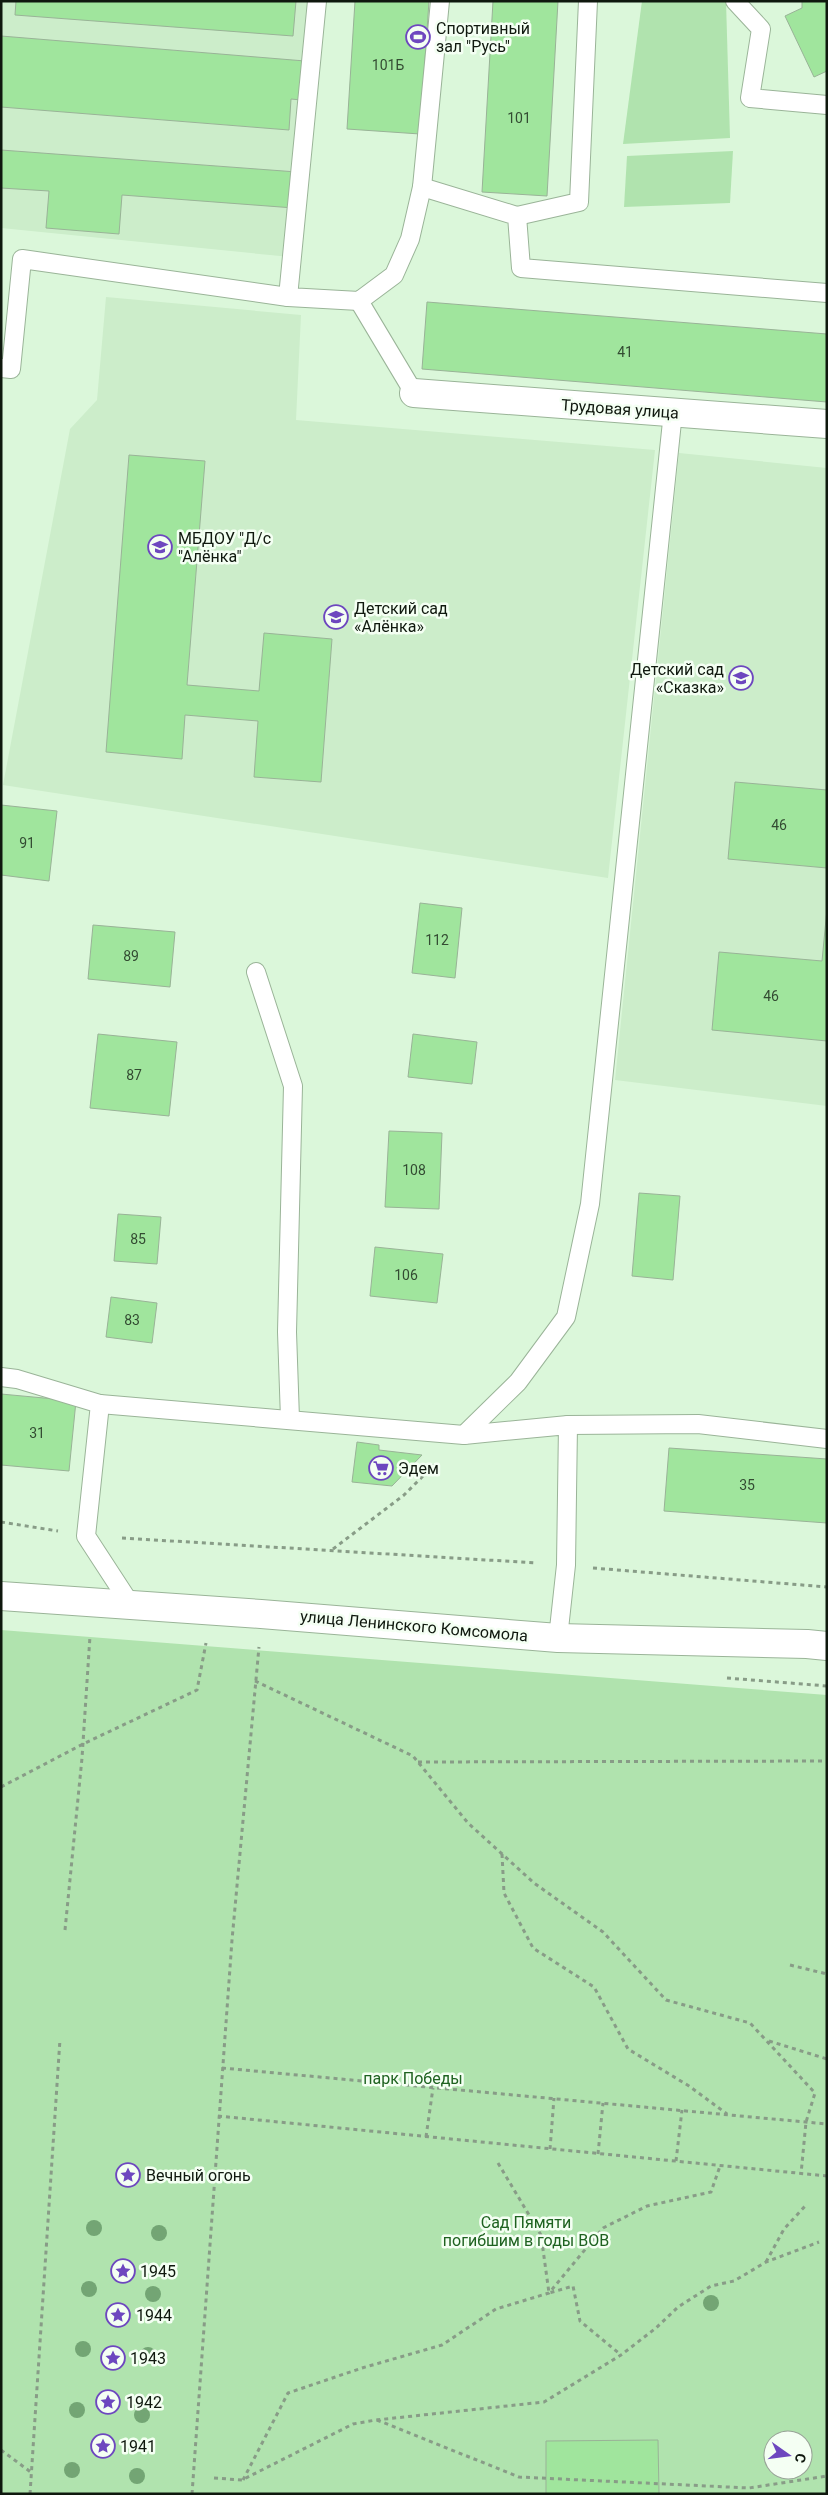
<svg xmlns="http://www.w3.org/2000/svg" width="828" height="2495" font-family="Roboto,sans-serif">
<rect width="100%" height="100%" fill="#dbf7da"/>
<g fill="#ccedca">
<polygon points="1,1 319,1 300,258 1,228"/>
<polygon points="106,297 301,315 296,420 655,450 608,878 3,785 70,429 97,400"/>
<polygon points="679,453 827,468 827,1106 615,1080"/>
</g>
<g fill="#b0e3ae" fill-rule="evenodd">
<polygon points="642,1 726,1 730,138 623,144"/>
<polygon points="733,151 730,203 624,207 627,156"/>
<path d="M 1,1630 L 827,1695 L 827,2494 L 1,2494 ZM 773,2440 L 803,2440 L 803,2470 L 773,2470 Z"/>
</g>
<g fill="#a0e59d" stroke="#99b397">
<polygon points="16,1 296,1 293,36 15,15"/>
<polygon points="355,1 429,1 420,134 347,129"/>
<polygon points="493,1 558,1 547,196 482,192"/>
<polygon points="802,1 827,1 827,71 814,77 785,16 802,8"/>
<polygon points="1,36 305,61 301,100 291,99 289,130 1,107"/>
<polygon points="1,150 297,172 294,208 122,195 119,234 46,228 49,191 1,188"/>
<polygon points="427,302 827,334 827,402 422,369"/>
<polygon points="129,455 205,461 187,685 259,691 264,633 332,639 321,782 254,777 258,721 185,715 182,759 106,752"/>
<polygon points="735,782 827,790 827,868 728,859"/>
<polygon points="1,805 57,811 49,881 1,875"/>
<polygon points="420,903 462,908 455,978 412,973"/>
<polygon points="827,909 827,1041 712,1030 719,952 822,961"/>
<polygon points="93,925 175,932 170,987 88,979"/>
<polygon points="98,1034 177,1042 169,1116 90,1108"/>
<polygon points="413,1034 477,1042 472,1084 408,1077"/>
<polygon points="389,1131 442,1133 439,1209 385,1207"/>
<polygon points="639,1193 680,1196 673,1280 632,1276"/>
<polygon points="118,1214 161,1217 157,1264 114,1261"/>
<polygon points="375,1247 443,1254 437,1303 370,1296"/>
<polygon points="111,1297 157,1303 152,1343 106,1337"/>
<polygon points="1,1394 76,1401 69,1471 1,1465"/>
<polygon points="357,1442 379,1445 379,1450 422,1455 392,1486 352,1482"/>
<polygon points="669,1448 827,1459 827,1523 664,1511"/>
<polygon points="658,2440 659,2494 546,2494 546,2441"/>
</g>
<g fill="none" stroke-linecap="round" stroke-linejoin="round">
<g stroke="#9ab498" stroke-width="20">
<g id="lane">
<polyline points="317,1 288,297 359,301 394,275 410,239 422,187 440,1"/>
<polyline points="735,1 761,29 750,98 827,105"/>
<polyline points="422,187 517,216 521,268 827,293"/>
<polyline points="517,216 579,202 588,1"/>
<polyline points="359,301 414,393"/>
<polyline points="1,368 11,369 22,259 288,297"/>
<polyline points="256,972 293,1086 287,1332 290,1419"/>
<polyline points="1,1377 17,1379 100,1404 86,1536 131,1605"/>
<polyline points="100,1404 464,1435 568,1425 566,1565 558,1638"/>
<polyline points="568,1425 698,1424 827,1439"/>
<polyline points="464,1435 518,1382 566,1317 590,1204 673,412"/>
</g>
</g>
<g stroke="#9ab498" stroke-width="30">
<g id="street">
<polyline points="414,393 827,424"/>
<polyline points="1,1596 261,1614 558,1638 807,1644 827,1646"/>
</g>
</g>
<g stroke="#889c87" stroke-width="3" stroke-dasharray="4 4" stroke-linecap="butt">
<polyline points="1,1522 58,1531"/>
<polyline points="122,1538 537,1563"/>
<polyline points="333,1549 404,1495 437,1462"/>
<polyline points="593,1568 827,1587"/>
<polyline points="727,1678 827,1686"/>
<polyline points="255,1681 413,1756 468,1823 534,1883 603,1932 666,2000 750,2023 815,2093 806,2122 801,2174"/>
<polyline points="418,1762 827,1761"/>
<polyline points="1,1787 83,1744 197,1690 206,1643"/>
<polyline points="502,1854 504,1893 533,1948 594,1987 628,2049 689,2086 727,2114"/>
<polyline points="65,1930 82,1758 90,1636"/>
<polyline points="790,1965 827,1974"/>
<polyline points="769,2041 827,2059"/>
<polyline points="222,2068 827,2124"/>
<polyline points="218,2116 827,2176"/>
<polyline points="426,2137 433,2088"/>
<polyline points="550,2149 554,2098"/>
<polyline points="598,2154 603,2103"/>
<polyline points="676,2161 682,2110"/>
<polyline points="498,2163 541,2235 549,2293 573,2286 580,2321 621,2355"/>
<polyline points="766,2262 784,2229 807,2204"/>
<polyline points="377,2420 519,2477 749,2488 827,2476"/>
<polyline points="1,2450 32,2473"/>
<polyline points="214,2478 242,2480 353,2424 376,2420 544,2402 621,2355 656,2328 678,2307 711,2286 734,2281 766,2262 819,2242"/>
<polyline points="243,2480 288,2393 362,2368 442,2345 496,2309 549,2293 603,2228 647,2206 711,2192 720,2166"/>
<polyline points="30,2494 60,2039"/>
<polyline points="192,2494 232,1940 259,1647"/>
</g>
<use href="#lane" stroke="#fff" stroke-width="18"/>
<use href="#street" stroke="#fff" stroke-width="28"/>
</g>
<g fill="#73a574">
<circle cx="94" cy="2228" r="8"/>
<circle cx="159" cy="2233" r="8"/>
<circle cx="89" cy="2289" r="8"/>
<circle cx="153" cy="2294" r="8"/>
<circle cx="711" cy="2303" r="8"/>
<circle cx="83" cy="2349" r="8"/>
<circle cx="148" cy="2355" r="8"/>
<circle cx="77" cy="2410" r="8"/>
<circle cx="142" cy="2415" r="8"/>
<circle cx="72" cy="2470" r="8"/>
<circle cx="137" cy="2476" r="8"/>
</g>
<defs>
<g id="stadium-ring" transform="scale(1.25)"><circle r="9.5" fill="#f4fff3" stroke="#6d47bf" stroke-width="1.5"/><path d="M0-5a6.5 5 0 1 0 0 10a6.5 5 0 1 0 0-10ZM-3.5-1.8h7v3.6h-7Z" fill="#6d47bf"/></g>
<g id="school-ring" transform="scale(1.25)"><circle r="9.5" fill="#f4fff3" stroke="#6d47bf" stroke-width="1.5"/><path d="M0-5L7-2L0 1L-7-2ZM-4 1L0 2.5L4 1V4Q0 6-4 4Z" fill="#6d47bf"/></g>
<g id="supermarket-ring" transform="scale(1.25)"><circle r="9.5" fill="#f4fff3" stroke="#6d47bf" stroke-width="1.5"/><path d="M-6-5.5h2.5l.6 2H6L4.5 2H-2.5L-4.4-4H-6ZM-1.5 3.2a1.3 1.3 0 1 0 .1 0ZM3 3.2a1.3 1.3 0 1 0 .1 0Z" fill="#6d47bf"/></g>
<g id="sight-ring" transform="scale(1.25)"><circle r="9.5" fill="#f4fff3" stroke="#6d47bf" stroke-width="1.5"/><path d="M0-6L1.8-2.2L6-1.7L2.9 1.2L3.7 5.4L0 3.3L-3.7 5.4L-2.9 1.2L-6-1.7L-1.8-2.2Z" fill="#6d47bf"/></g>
</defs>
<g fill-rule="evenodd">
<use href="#stadium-ring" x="418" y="37"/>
<use href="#school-ring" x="160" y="547"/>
<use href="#school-ring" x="336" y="617"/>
<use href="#school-ring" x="741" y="678"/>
<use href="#supermarket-ring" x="381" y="1468"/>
<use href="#sight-ring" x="128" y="2175"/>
<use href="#sight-ring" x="123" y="2271"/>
<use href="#sight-ring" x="118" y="2315"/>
<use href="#sight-ring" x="113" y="2358"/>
<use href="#sight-ring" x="108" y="2402"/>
<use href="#sight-ring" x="103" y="2446"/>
</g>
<g text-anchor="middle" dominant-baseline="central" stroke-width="5" stroke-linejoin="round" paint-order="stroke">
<g font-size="14" fill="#334b32">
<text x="388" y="65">101Б</text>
<text x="519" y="118">101</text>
<text x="625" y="352">41</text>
<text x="779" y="825">46</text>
<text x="27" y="843">91</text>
<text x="437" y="940">112</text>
<text x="131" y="956">89</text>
<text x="771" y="996">46</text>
<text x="134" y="1075">87</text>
<text x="414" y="1170">108</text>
<text x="138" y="1239">85</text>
<text x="406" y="1275">106</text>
<text x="132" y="1320">83</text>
<text x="37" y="1433">31</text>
<text x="747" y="1485">35</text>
</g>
<g font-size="16" fill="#0f180e" stroke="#f4fff3" text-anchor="start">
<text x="436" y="28">Спортивный<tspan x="436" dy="18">зал "Русь"</tspan></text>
<text x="178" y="538">МБДОУ "Д/с<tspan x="178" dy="18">"Алёнка"</tspan></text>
<text x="354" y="608">Детский сад<tspan x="354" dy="18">«Алёнка»</tspan></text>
<text x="724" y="669" text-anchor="end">Детский сад<tspan x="724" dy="18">«Сказка»</tspan></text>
<text x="398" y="1468">Эдем</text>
<text x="146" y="2175">Вечный огонь</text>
<text x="140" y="2271">1945</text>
<text x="136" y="2315">1944</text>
<text x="130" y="2358">1943</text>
<text x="126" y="2402">1942</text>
<text x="120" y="2446">1941</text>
</g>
<g font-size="16" fill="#0f180e" stroke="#f4fff3">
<text transform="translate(620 409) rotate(4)">Трудовая улица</text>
<text transform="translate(414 1626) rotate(5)">улица Ленинского Комсомола</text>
</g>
<g font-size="16" fill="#1e6220" stroke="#f4fff3">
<text x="413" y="2078">парк Победы</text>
<text x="526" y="2222">Сад Пямяти<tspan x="526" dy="18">погибшим в годы ВОВ</tspan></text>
</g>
</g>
<rect width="828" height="2495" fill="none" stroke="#0f180e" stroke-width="5"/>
<g transform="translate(788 2455) rotate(104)"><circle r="24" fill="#f4fff3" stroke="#98a397"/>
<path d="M0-4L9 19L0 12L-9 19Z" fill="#6d47bf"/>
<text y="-8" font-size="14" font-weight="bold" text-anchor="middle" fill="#0f180e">С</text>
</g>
</svg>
